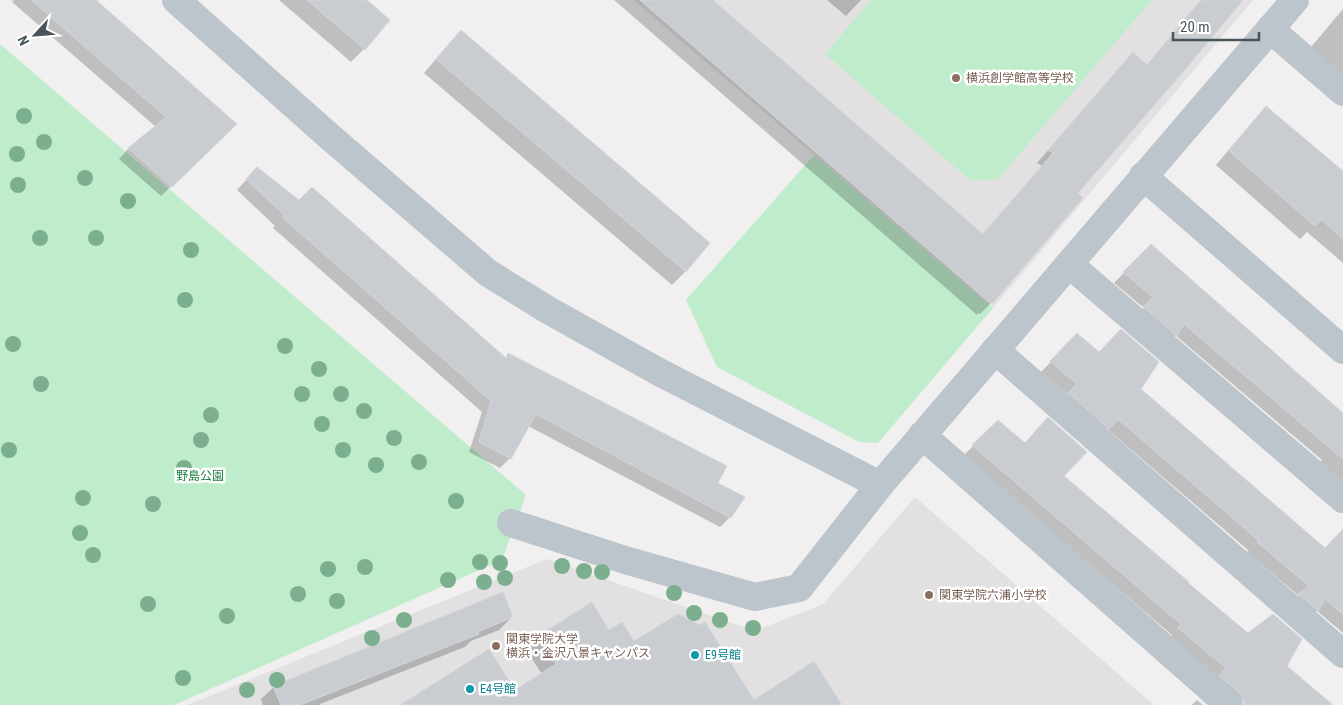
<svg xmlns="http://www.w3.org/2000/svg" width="1343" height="705" font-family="'Roboto Condensed','Noto Sans JP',sans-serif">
<rect width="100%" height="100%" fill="#f1efef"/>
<g fill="#e2e0e1">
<polygon points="633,0 1253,0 993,308"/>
<polygon points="915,497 1154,705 187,705 547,559 755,631 823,604"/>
</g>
<g fill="#bfedcb">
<polygon points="871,0 1152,0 998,179 971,181 825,54"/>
<polygon points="0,44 526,495 502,560 174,705 0,705"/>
<polygon points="814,155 993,308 878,443 859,442 717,367 686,300"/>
</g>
<g fill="#0003">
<polygon points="14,0 94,0 235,124 161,196 119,159 128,149 156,127 12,2"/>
<polygon points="279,0 365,0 364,49 351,62"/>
<polygon points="614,0 711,0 982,235 1042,166 1037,163 1121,66 1146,66 1201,0 1241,0 1076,193 992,302 980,314 978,313 977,315"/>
<polygon points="827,0 861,0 846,16"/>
<polygon points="1343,9 1343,76 1311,47"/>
<polygon points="461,32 708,244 685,272 672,285 424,73 448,45"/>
<polygon points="1266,108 1343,172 1343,263 1307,232 1300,239 1216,165 1253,121"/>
<polygon points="257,168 505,358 508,355 716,484 730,517 720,527 528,426 510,458 500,468 469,452 482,412 273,228 275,226 237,190"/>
<polygon points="1151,245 1343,416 1343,486 1318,464 1322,460 1175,335 1166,345 1134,318 1144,308 1114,283"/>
<polygon points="1067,345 1140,389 1325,549 1343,530 1343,633 1317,611 1307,620 1289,605 1299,596 1247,552 1249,551 1107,429 1098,438 1059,404 1068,395 1041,372"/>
<polygon points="1048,418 1063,476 1285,666 1325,705 1248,705 1169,639 1172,635 963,456 998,421 1024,444"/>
<polygon points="591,603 609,631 754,701 840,705 401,705 488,650 514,692 542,674 526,650 539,637"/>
<polygon points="512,617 499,630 471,641 465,647 320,704 321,705 263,705 261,699 274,687"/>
<polygon points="1197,700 1203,705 1192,705"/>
</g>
<g fill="#c9cdd1" stroke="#d3d6da">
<polygon points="31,0 96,0 237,124 172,187 128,148 166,117"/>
<polygon points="307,0 367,0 390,20 365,50"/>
<polygon points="640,0 713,0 983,234 1053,153 1048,150 1133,52 1147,65 1202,0 1243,0 1183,72 1078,193 1083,198 993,303 991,302 990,303"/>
<polygon points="461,30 710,243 686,272 436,59"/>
<polygon points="1266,106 1343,171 1343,239 1321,219 1315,226 1229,151"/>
<polygon points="257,167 299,200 312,187 506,358 508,353 727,466 718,483 745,497 731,518 536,414 511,459 479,442 491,401 282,217 284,215 246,179"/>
<polygon points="1151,244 1343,413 1343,459 1184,324 1177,336 1143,307 1153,297 1123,272"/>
<polygon points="1121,329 1159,362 1141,389 1325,548 1343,529 1343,614 1325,599 1318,611 1298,594 1309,586 1257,542 1258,540 1118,419 1109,429 1068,393 1077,384 1050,361 1077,333 1099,352"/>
<polygon points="1048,417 1087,452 1064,476 1189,582 1188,583 1248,633 1273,614 1302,639 1287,666 1333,705 1244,705 1244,700 1239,693 1219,676 1226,668 1178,628 1181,624 972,445 998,420 1025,443"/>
<polygon points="503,592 513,617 478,632 479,634 300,705 281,705 273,686"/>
<polygon points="592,602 609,630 622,622 634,641 678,614 700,625 705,622 754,700 814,661 842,705 400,705 489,649 515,690 556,664 538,636"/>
</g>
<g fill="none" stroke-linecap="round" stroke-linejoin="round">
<g stroke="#bbc5cb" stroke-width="28">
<polyline points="176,0 330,137 488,273 548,310 659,372 880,485 1295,0"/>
<polyline points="1270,29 1343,92"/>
<polyline points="1143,176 1343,350"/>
<polyline points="1069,264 1343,499"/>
<polyline points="995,350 1343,654"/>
<polyline points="922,435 1229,705"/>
<polyline points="511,523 625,560 755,597 799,588 880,485"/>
</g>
</g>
<g fill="#7baf8e">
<circle cx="24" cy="116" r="8"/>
<circle cx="44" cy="142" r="8"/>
<circle cx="17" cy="154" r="8"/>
<circle cx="85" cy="178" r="8"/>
<circle cx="18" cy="185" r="8"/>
<circle cx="128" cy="201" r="8"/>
<circle cx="40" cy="238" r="8"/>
<circle cx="96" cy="238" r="8"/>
<circle cx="191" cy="250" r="8"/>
<circle cx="185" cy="300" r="8"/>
<circle cx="13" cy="344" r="8"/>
<circle cx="285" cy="346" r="8"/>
<circle cx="319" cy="369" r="8"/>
<circle cx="41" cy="384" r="8"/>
<circle cx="302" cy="394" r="8"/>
<circle cx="341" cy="394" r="8"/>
<circle cx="364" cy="411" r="8"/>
<circle cx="211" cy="415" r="8"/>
<circle cx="322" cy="424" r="8"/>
<circle cx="394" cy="438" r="8"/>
<circle cx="201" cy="440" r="8"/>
<circle cx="9" cy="450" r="8"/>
<circle cx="343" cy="450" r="8"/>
<circle cx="419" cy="462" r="8"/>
<circle cx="376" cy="465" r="8"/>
<circle cx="184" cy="468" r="8"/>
<circle cx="83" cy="498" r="8"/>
<circle cx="456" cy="501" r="8"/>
<circle cx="153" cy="504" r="8"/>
<circle cx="80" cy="533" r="8"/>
<circle cx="93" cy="555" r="8"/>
<circle cx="480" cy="562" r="8"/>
<circle cx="500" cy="563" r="8"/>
<circle cx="562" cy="566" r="8"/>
<circle cx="365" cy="567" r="8"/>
<circle cx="328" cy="569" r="8"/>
<circle cx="584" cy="571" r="8"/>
<circle cx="602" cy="572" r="8"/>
<circle cx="505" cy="578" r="8"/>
<circle cx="448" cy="580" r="8"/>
<circle cx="484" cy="582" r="8"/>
<circle cx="674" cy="593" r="8"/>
<circle cx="298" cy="594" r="8"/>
<circle cx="337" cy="601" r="8"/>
<circle cx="148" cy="604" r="8"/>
<circle cx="694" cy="613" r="8"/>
<circle cx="227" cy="616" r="8"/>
<circle cx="404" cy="620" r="8"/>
<circle cx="720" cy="620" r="8"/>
<circle cx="753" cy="628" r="8"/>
<circle cx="372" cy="638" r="8"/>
<circle cx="183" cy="678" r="8"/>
<circle cx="277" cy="680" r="8"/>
<circle cx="247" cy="690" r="8"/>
</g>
<g fill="#8d6e63" stroke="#fff" stroke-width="2">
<circle cx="956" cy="78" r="5"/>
<circle cx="929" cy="595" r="5"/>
<circle cx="496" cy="646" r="5"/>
</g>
<g fill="#0f9aa8" stroke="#fff" stroke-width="2">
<circle cx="695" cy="655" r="5"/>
<circle cx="470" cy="689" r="5"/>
</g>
<g text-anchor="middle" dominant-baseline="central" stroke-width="5" stroke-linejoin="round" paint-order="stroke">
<g font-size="12" fill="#785e54" stroke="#fff" text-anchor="start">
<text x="966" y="78">横浜創学館高等学校</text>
<text x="939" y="595">関東学院六浦小学校</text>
<text x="506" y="639">関東学院大学<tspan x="506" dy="14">横浜・金沢八景キャンパス</tspan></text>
</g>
<g font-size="12" fill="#1b7b3f" stroke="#fff">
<text x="200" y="476">野島公園</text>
</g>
<g font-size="12" fill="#0d838f" stroke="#fff" text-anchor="start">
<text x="705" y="655">E9号館</text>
<text x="480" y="689">E4号館</text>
</g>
</g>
<g transform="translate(35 35) rotate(244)" stroke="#ffffff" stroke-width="4" paint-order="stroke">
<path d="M0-4L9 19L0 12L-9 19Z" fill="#48545c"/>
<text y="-8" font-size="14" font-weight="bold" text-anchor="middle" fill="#48545c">N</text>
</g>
<path d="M1173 32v8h86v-8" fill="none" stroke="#48545c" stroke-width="2.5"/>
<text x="1180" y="32" font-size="15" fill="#48545c" stroke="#ffffff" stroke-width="4" paint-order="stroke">20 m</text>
</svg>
